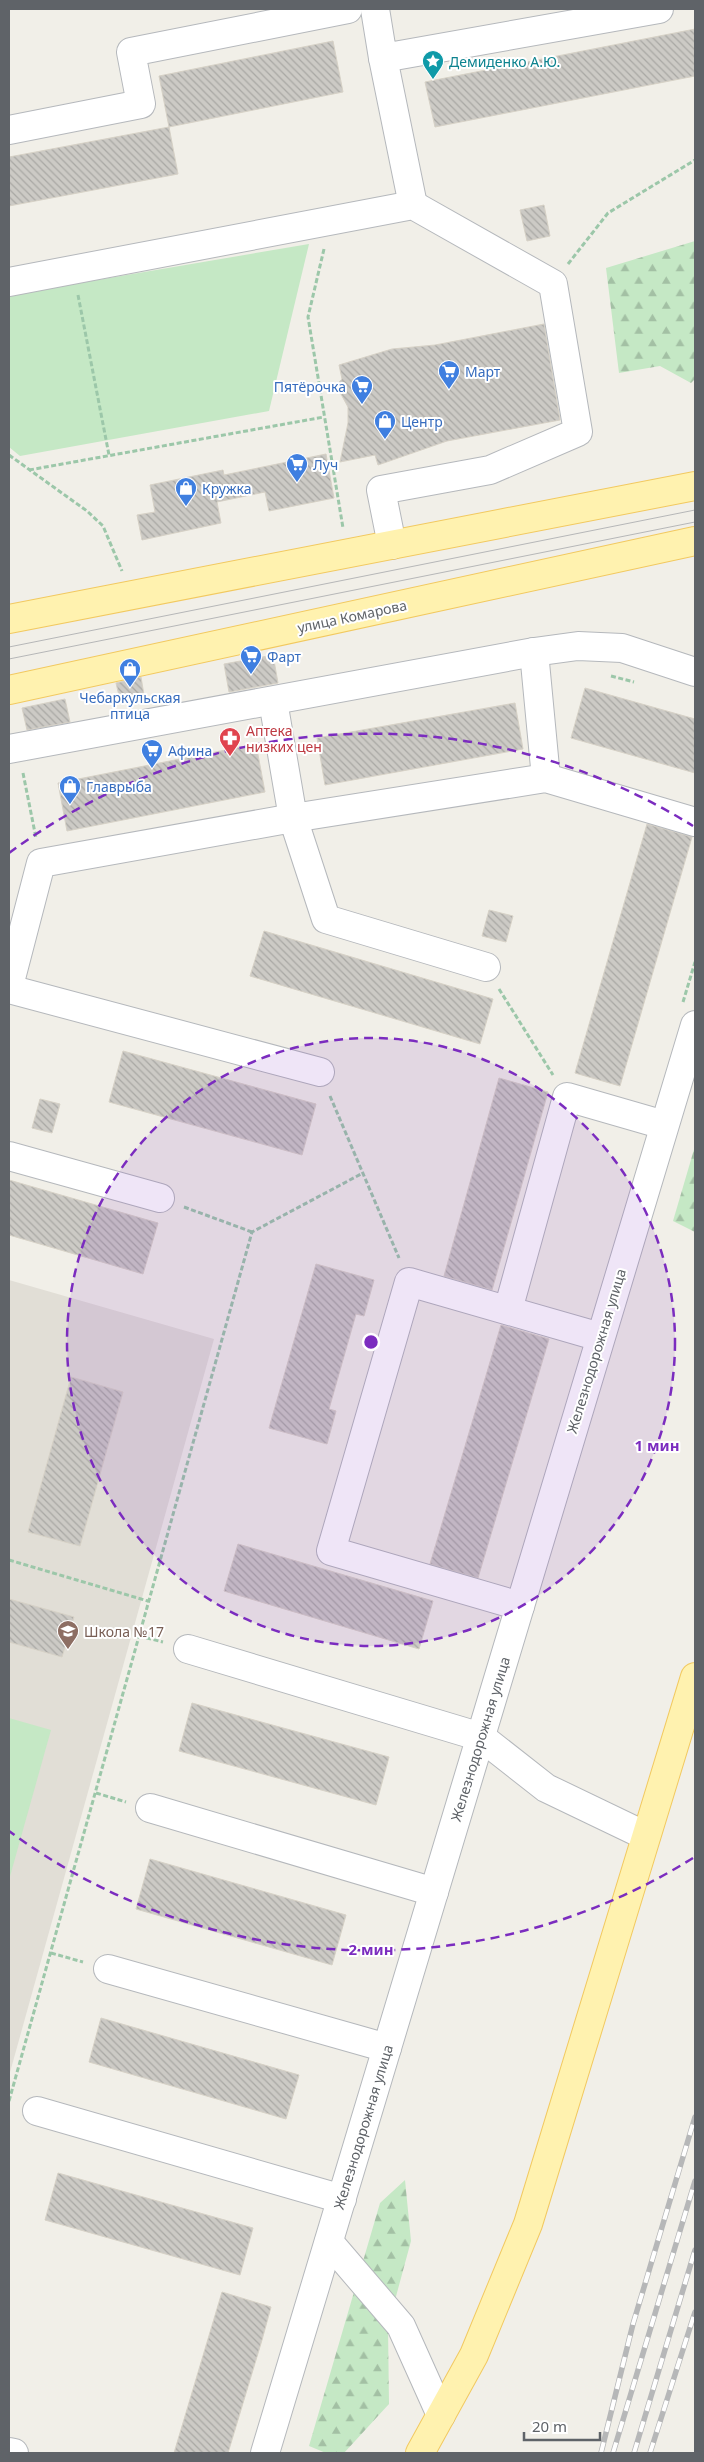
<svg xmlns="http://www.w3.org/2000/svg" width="704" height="2462" font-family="'Noto Sans',sans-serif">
<defs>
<pattern id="forest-firs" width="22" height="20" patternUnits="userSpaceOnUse" patternTransform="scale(1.25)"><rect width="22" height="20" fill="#c5e8c5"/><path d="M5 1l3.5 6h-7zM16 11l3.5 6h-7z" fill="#a3c0a4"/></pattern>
<pattern id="building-back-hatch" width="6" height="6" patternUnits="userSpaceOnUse" patternTransform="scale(1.25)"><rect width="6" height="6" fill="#cccac5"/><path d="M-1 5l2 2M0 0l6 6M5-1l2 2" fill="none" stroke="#a9a8a4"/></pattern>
</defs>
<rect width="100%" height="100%" fill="#f1efe8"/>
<polygon fill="#e1ded6" points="9,1280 214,1339 9,2076"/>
<g fill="url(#forest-firs)">
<polygon points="695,241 695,379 691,383 660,366 619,373 606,268"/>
<polygon points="695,1146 695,1232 673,1221"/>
<polygon points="405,2180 411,2241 388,2326 389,2404 344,2453 326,2453 309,2446 380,2203"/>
</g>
<g fill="#c5e8c5">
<polygon points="309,244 269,411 20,456 9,447 9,295"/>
<polygon points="9,1718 51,1730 9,1880"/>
</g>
<g fill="url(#building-back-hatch)" stroke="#d6d1c6">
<polygon points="695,29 695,76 435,127 425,82"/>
<polygon points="333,41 343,92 169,127 159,76"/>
<polygon points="169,127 178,174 9,206 9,157"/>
<polygon points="544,205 550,236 527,241 520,210"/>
<polygon points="544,324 560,420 447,441 378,465 375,455 340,462 348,423 348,407 336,385 342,379 339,365 392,349 435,345"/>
<polygon points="326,454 334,498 269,511 265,492 217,502 221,523 142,540 137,515 155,512 150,485 223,470 224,475"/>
<polygon points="273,655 278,683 229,692 224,664"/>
<polygon points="141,677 144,695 120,700 116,683"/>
<polygon points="585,688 695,719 695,773 571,738"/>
<polygon points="65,699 70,722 27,730 22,708"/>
<polygon points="515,703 523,749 325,785 317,738"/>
<polygon points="256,744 265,792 67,831 58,783"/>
<polygon points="647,824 692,837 620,1086 575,1073"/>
<polygon points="489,910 513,916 506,942 482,936"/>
<polygon points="264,931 493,999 480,1044 250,976"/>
<polygon points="123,1051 316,1104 302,1155 109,1102"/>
<polygon points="499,1078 548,1092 492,1290 444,1276"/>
<polygon points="40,1099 60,1104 52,1133 32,1128"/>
<polygon points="9,1180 158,1223 143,1274 9,1235"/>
<polygon points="316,1264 374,1280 364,1316 356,1314 329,1409 336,1411 327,1444 269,1428"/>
<polygon points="501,1325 549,1339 478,1578 430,1564"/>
<polygon points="71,1377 123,1392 80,1546 28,1532"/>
<polygon points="238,1544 433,1601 419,1649 224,1591"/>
<polygon points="9,1599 74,1617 62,1657 9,1642"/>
<polygon points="192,1703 389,1757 376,1805 179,1751"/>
<polygon points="150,1859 346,1915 332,1965 136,1909"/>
<polygon points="101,2018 299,2075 286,2119 89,2062"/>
<polygon points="58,2173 253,2228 240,2275 45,2220"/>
<polygon points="222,2292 271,2307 262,2340 228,2453 174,2453"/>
</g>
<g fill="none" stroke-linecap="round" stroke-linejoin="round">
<g stroke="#b5b8bc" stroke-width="30">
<g id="minor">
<polyline points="375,9 383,58 659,9"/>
<polyline points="383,58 413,205"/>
<polyline points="9,130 141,104 131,52 348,9"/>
<polyline points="9,282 413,205 553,284 578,432 490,470 381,490 392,545"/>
<polyline points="534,652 546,778"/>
<polyline points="273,701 293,818 546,778 695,822"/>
<polyline points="9,749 534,652 578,646 622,648 695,672"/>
<polyline points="9,986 41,863 293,818 326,919 486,967"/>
<polyline points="9,989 320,1072"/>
<polyline points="9,1156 160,1198"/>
<polyline points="508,1310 567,1097 664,1125"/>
<polyline points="520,1606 331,1551 409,1282 600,1337"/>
<polyline points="188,1649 481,1737 546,1788 646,1836"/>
<polyline points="150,1808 434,1892"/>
<polyline points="108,1969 387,2048"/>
<polyline points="37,2111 342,2199"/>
<polyline points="329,2242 401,2326 441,2415"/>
<polyline points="9,2452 14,2453"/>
<polyline points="265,2453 695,1025"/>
</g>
</g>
<g stroke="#f2c960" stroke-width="30">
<g id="major">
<polyline points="9,619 695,486"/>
<polyline points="9,690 695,541"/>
<polyline points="420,2453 474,2355 528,2224 695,1677"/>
</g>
</g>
<g stroke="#9cc7a9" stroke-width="3" stroke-dasharray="5 2.5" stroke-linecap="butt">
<polyline points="324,249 308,317 343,528"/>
<polyline points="568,264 608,213 695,160"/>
<polyline points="78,295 109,455"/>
<polyline points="9,455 87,511 103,526 122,571"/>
<polyline points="29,470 324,417"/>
<polyline points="611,676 634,682"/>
<polyline points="23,773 36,838"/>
<polyline points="499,989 553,1075"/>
<polyline points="683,1002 695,962"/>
<polyline points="330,1096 399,1258"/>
<polyline points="184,1207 252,1232"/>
<polyline points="9,1560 148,1601"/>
<polyline points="139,1636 163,1642"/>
<polyline points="96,1793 126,1802"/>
<polyline points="51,1953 83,1962"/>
<polyline points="9,2101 252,1232 363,1173"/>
</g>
<use href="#minor" stroke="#fff" stroke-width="28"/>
<use href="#major" stroke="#fff2af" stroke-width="28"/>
<g stroke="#b6b7b8" stroke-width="1">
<polyline points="9,647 695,510"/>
<polyline points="9,659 695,522"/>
</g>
<g stroke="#b6b7b8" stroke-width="5.5">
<g id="rail">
<polyline points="601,2453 633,2324 695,2117"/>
<polyline points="613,2453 695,2181"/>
<polyline points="634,2453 695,2250"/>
<polyline points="650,2453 695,2312"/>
</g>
</g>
<use href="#rail" stroke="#fff" stroke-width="4" stroke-dasharray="11" stroke-linecap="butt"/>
</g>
<circle cx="371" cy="1342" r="304" fill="#7b2cbf" fill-opacity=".12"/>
<g fill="none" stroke="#7b2cbf" stroke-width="2.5" stroke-dasharray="9 6">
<circle cx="371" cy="1342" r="304"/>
<path d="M693 1858A608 608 0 0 1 9 1831M9 853A608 608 0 0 1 693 826"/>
</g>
<defs>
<g id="sight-pin" transform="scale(1.125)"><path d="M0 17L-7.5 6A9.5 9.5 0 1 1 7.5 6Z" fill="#0f9aa8" stroke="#fff"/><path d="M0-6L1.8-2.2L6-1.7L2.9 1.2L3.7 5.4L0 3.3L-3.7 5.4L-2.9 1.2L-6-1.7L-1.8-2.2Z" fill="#fff"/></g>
<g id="supermarket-pin" transform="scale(1.125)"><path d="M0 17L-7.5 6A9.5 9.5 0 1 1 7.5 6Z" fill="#3f7fe0" stroke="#fff"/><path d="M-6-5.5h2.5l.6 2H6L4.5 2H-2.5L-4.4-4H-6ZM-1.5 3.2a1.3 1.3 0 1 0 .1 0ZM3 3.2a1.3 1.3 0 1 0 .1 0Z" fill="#fff"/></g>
<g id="shop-pin" transform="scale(1.125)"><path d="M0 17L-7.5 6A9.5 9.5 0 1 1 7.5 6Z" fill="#3f7fe0" stroke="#fff"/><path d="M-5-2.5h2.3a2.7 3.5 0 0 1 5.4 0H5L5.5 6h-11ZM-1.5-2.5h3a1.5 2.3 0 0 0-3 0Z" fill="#fff"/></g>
<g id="pharmacy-pin" transform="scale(1.125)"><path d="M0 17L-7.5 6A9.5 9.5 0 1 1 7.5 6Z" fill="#e0444e" stroke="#fff"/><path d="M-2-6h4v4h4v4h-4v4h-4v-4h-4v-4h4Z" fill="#fff"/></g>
<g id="school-pin" transform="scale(1.125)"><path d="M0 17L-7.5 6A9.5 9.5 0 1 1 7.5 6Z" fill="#8d6e63" stroke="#fff"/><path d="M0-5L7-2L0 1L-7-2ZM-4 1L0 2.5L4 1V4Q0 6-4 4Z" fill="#fff"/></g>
</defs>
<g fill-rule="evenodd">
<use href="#sight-pin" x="433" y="61"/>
<use href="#supermarket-pin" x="449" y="371"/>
<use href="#supermarket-pin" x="362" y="386"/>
<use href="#shop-pin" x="385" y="421"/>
<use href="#supermarket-pin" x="297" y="464"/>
<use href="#shop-pin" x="186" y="488"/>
<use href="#supermarket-pin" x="251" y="656"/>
<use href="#shop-pin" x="130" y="669"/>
<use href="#pharmacy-pin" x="230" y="738"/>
<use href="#supermarket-pin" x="152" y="750"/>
<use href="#shop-pin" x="70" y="786"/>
<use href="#school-pin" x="68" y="1631"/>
</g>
<g text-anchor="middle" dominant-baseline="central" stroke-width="4" stroke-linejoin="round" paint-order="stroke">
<g font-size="14" fill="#0d838f" stroke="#fff" text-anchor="start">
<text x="449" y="61">Демиденко А.Ю.</text>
</g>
<g font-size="14" fill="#366cbe" stroke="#fff" text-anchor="start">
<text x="465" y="371">Март</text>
<text x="346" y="386" text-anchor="end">Пятёрочка</text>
<text x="401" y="421">Центр</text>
<text x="313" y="464">Луч</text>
<text x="202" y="488">Кружка</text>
<text x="267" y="656">Фарт</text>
<text x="130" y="697" text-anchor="middle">Чебаркульская<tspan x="130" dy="16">птица</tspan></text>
<text x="168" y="750">Афина</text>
<text x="86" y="786">Главрыба</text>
</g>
<g font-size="14" fill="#5f6368" stroke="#fff">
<text transform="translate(352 616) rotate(-12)">улица Комарова</text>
<text transform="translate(596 1351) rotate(-73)">Железнодорожная улица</text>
<text transform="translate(480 1739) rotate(-73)">Железнодорожная улица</text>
<text transform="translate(363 2127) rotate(-73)">Железнодорожная улица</text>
</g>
<g font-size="14" fill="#be3a42" stroke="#fff" text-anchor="start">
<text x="246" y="730">Аптека<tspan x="246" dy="16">низких цен</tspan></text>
</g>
<g font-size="14" fill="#785e54" stroke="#fff" text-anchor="start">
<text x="84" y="1631">Школа №17</text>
</g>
</g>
<circle cx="371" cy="1342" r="8" fill="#7b2cbf" stroke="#fff" stroke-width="2.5"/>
<g font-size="15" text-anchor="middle" font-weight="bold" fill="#7b2cbf" stroke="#fff" stroke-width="4" stroke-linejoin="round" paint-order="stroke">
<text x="657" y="1451">1 мин</text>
<text x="371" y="1955">2 мин</text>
</g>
<rect width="704" height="2462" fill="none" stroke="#5f6368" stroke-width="20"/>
<path d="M524 2432v8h76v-8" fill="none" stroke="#5f6368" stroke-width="2.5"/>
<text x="532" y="2432" font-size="15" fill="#5f6368" stroke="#ffffff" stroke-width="4" paint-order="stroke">20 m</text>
</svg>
